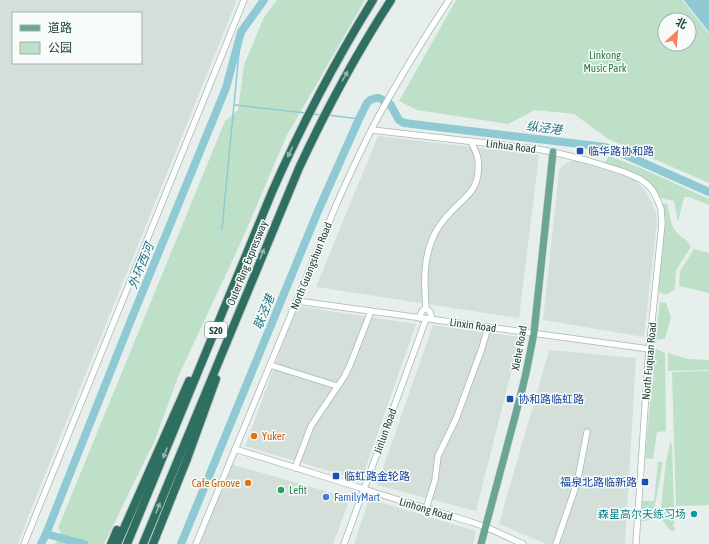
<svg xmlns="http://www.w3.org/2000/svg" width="709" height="544" font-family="'Asap Condensed','Noto Sans SC',sans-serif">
<rect width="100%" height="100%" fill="#e6efeb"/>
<g fill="#d4dfda" fill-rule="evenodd">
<path d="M 0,0 L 237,0 L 34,502 L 18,544 L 0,544 ZM 13,13 L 141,13 L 141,63 L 13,63 Z"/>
<polygon points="378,136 539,155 519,318 316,287"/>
<polygon points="575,161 634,179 644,189 652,203 656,212 657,222 644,337 543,320 559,171 562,166 569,162"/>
<polygon points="297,306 416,324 364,472 353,478 245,446"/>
<polygon points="433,325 520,337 476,511 377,485"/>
<polygon points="549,350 636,358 625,544 547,544 499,524"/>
<polygon points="231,464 350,498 333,544 200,544"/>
<polygon points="369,499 476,531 473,544 354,544"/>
</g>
<g fill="#bfe0c8" fill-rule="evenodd">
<polygon points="277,0 365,0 286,137 242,240 178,377 155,440 104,544 54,544 57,542 61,533 58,528 225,121 238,110 244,65 264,17"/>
<path d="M 456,0 L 682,0 L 709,34 L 709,183 L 608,139 L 574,114 L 535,110 L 508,124 L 417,110 L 399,101 ZM 665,20 L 689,20 L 689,44 L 665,44 Z"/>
<polygon points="609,156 643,169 709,199 709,205 689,197 684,197 678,222 674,201 659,198 652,186 604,164"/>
<path d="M 661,203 L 667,204 C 670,214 670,225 677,233 C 683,240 686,237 691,247 L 676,270 L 675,286 L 674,290 L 667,294 C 662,294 660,293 658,289 Z"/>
<polygon points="694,249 709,253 709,293 679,286 680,271"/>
<polygon points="660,302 666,303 671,317 665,339 655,340"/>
<polygon points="655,348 665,353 666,431 657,432 653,459 645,458"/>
<polygon points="668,353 688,359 709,360 709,370 668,371"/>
<polygon points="709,371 709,505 676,506 672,372"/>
<polygon points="670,442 672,445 674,507 669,507 667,515 675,521 673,526 675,528 674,532 668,528 660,516 666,462"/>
<polygon points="658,462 663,462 655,505 655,519 640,522 641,501 654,501"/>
</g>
<polygon fill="#8ec9d4" points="684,0 709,0 709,32 685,2"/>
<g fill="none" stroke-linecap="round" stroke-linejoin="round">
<g stroke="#8ec9d4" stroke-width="1.5">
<polyline points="235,105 306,113"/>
<polyline points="312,114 322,115"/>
<polyline points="328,115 359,119"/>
<polyline points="222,229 241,32"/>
</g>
<g stroke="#8ec9d4" stroke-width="8">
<polyline points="46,534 84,544"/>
<polyline points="41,544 46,534 131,320 226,88 241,32 264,0"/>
<polyline points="181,544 318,211 359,119 367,103 370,100 376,98 379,98 390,104 399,120 404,123 605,147 621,153 709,192"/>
</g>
<g stroke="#a8b8b2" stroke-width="7">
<g id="minor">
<polyline points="372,130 537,149 553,152 589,161 624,172 640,179 648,185 653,191 658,201 661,209 662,223 648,361 636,544"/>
<polyline points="297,301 649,349"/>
<path d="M 426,308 C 424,282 423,257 435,233 C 439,226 444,219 450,213 C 462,199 475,194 478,174 C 478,169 479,164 478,159 C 477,153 473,147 471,141"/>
<polyline points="419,318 422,311 426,308 430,312 432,319"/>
<polyline points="270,365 337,386"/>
<polyline points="235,449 348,484 376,493 471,522 486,527 523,544"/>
<polyline points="295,468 311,426 344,377 350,365 371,311"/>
<polyline points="426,509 435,480 438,456 456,419 482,348 488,327"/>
<polyline points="24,544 244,0"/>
<path d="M 196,544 L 337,203 C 350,174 363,145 378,117 C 400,77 424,38 449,0"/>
<polyline points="344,544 426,319"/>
<polyline points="556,544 577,483 587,432"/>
</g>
</g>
<g stroke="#c2cac8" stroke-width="8">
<polyline id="major" points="481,544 521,394 526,373 534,333 553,152"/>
</g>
<g stroke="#c2cac8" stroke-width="10">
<g id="highway">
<polyline points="111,544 117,530"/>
<polyline points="117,544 189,381"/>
<path d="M 127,544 L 272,192 C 302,124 334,63 373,0"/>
<path d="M 143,544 L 299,168 C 326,110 356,54 391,0"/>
<polyline points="153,544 187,459 216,379"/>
</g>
</g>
<use href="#minor" stroke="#fff" stroke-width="5.5"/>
<use href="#major" stroke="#6aa596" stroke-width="7"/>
<use href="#highway" stroke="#2f6f62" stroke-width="8"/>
</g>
<defs><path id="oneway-solid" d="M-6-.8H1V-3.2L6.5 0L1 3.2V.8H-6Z"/></defs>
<g fill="#93b5ae">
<use href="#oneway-solid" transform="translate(345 76) rotate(-61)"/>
<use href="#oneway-solid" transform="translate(290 152) rotate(115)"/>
<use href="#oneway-solid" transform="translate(262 254) rotate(-68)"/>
<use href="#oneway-solid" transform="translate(165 453) rotate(112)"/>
<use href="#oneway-solid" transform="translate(158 508) rotate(-68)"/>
</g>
<g fill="#1a4fb4" stroke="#f7fbf9" stroke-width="1.5">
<rect x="576" y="147" width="8" height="8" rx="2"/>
<rect x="506" y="395" width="8" height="8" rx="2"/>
<rect x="332" y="472" width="8" height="8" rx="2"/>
<rect x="641" y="478" width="8" height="8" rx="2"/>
</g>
<g fill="#e8710a" stroke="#f7fbf9" stroke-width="1.5">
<circle cx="254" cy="436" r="4"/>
<circle cx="248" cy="483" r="4"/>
</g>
<circle fill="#2e9e5b" stroke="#f7fbf9" stroke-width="1.5" cx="281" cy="490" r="4"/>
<circle fill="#3f7fe0" stroke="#f7fbf9" stroke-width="1.5" cx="326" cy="497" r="4"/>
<circle fill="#0f9aa8" stroke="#f7fbf9" stroke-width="1.5" cx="694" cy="514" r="4"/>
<g text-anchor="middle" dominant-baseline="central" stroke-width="3" stroke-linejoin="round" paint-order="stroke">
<rect fill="#f7fbf9" stroke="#637a73" stroke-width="1" x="205" y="322" width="22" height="16" rx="3"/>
<g font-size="10" font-weight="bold" fill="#24423a">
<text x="216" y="330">S20</text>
</g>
<g font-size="11" fill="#2d7a4b" stroke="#f7fbf9">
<text x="605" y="55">Linkong<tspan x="605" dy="13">Music Park</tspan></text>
</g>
<g font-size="11" fill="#24423a" stroke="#f7fbf9">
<text transform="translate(511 146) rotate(7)">Linhua Road</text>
<text transform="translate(247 263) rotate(-68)">Outer Ring Expressway</text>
<text transform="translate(311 266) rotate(-68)">North Guangshun Road</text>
<text transform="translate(473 325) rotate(8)">Linxin Road</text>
<text transform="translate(519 348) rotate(-80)">Xiehe Road</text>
<text transform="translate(649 361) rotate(-85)">North Fuquan Road</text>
<text transform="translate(385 431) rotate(-70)">Jinlun Road</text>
<text transform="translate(426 509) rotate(17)">Linhong Road</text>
</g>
<g font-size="11" fill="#164399" stroke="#f7fbf9" text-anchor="start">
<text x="588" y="151">临华路协和路</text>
<text x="518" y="399">协和路临虹路</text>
<text x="344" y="476">临虹路金轮路</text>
<text x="637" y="482" text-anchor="end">福泉北路临新路</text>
</g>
<g font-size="11" fill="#c56008" stroke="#f7fbf9" text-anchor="start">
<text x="262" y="436">Yuker</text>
<text x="240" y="483" text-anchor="end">Cafe Groove</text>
</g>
<g font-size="11" fill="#27864d" stroke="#f7fbf9" text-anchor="start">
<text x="289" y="490">Lefit</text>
</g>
<g font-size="11" fill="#366cbe" stroke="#f7fbf9" text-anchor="start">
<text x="334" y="497">FamilyMart</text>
</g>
<g font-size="11" fill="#0d838f" stroke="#f7fbf9" text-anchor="end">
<text x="686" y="514">森星高尔夫练习场</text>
</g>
<g font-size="12" font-style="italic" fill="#1c6f80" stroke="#f7fbf9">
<text transform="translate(544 128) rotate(7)">纵泾港</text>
<text transform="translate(141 266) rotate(-68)">外环西河</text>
<text transform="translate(264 312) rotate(-68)">联泾港</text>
</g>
</g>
<rect x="12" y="12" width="130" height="52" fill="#f7fbf9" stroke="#a3b1ad"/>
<rect x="20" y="25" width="20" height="6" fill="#6aa596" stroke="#a3b1ad"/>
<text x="48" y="32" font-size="12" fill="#24423a">道路</text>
<rect x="20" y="42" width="20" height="12" fill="#bfe0c8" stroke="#a3b1ad"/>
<text x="48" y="52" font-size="12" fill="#24423a">公园</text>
<g transform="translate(677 32) rotate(26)"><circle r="19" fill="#f7fbf9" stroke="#a3b1ad"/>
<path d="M0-3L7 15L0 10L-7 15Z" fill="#f4845f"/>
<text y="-6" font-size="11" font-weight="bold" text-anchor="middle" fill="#24423a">北</text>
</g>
</svg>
